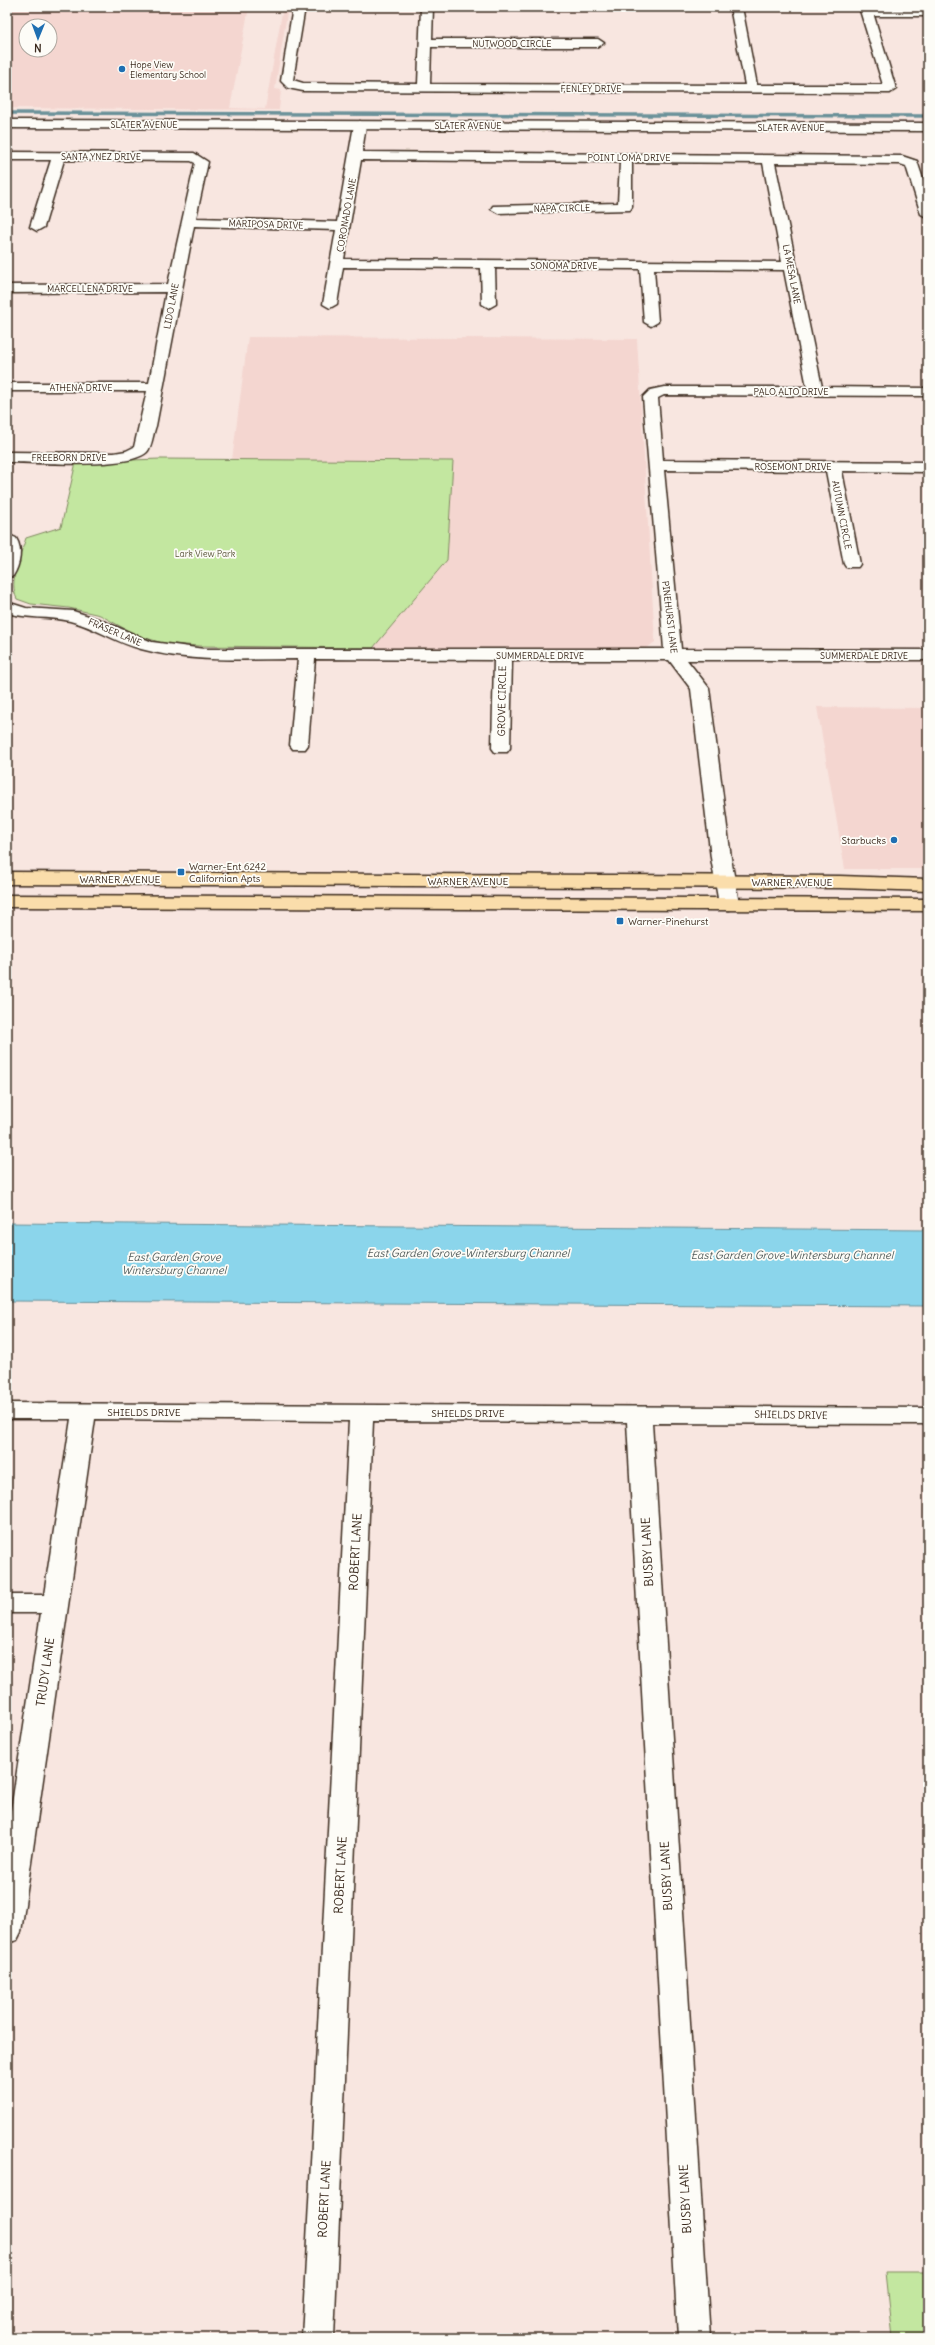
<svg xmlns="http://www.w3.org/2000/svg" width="935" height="2345" font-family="Delius,sans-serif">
<rect width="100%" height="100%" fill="#f8e6e0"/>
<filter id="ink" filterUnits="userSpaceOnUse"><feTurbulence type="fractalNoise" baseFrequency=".025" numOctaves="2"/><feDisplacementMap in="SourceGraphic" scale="8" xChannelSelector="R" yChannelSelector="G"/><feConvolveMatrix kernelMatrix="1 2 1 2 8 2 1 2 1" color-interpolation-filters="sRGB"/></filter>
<g filter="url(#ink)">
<g fill="#f4d6d0" fill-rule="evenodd">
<path d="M 7,7 L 249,7 L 230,108 L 265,109 L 283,7 L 288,7 L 275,89 L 281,90 L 279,110 L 7,108 ZM 26,26 L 50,26 L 50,50 L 26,50 Z"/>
<polygon points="248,337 637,339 655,642 648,647 636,650 373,648 447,560 453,461 232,460"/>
<polygon points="817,707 928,708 928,869 845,869"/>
</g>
<g fill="#c3e7a0" stroke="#7f885f">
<path d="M 160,459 L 453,461 L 447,560 L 373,648 L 198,646 L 162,643 L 134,634 L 100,615 L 69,608 L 31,604 L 17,599 C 8,581 20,557 26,538 L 61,527 L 76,462 Z"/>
<polygon points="886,2272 928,2272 928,2338 893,2338"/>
</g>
<polygon fill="#8bd5eb" stroke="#6b9199" points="7,1223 928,1230 928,1306 7,1301"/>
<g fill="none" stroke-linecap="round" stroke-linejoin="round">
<polyline stroke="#6b9199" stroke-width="3.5" points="7,113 928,116"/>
<g stroke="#3b2a1e" stroke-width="3">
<g id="minor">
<polygon points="293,7 305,7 293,80 303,83 418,84 421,7 433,7 432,39 598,39 604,43 598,47 431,47 430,84 745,85 730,7 742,7 757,85 883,85 859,7 871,7 871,10 928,10 928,16 874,16 896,89 890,93 303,91 288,88 281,81"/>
<path d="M 360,121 L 366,125 L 362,152 L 902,156 L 917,161 L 928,194 L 928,218 L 921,214 L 906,166 L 900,164 L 775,163 L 822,387 L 928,388 L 928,396 L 664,395 L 658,398 L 663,460 L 928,462 L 928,472 L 842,471 L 860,564 L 858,567 L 846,567 L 844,564 L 826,471 L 664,470 L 681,649 L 928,650 L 928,660 L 687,660 L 709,688 L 731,858 L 739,904 L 736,908 L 729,910 L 722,908 L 719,904 L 711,858 L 691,689 L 669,660 L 512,660 L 510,748 L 507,752 L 495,752 L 492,748 L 494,660 L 315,659 L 308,745 L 305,749 L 293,749 L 290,745 L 298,659 C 245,659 192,663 141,649 C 116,643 95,627 70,621 C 49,616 28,619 7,613 L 7,602 L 26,608 L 73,611 L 98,619 L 152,642 L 204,649 L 664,649 L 643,397 L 650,390 L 664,387 L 807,387 L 784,270 L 654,269 L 658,322 L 651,326 L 644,322 L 640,269 L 495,268 L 496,304 L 489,308 L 482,304 L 481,268 L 343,267 L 337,304 L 330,308 L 323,304 L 336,230 L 194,226 L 156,426 C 153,433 152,447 147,452 C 129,470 35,462 7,462 L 7,452 L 114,453 L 126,451 L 134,447 L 147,391 L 7,391 L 7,383 L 149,383 L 166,292 L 7,293 L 7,285 L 168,284 L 195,163 L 191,161 L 64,160 L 44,227 L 37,231 L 30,227 L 51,160 L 7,160 L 7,152 L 194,153 L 208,162 L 196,218 L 337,222 L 354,125 ZM 361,160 L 620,162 L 618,203 L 493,206 L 491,209 L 498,213 L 630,210 L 632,207 L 632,162 L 763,163 L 782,262 L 344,259 Z"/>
<path d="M 7,534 L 16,538 C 23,549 20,565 13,576 L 7,577 Z"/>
<polygon points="7,1403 928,1408 928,1424 652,1423 710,2338 678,2338 627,1422 373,1421 334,2338 302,2338 349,1421 95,1419 21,1932 17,1940 7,1943 7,1837 41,1613 7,1613 7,1595 44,1595 71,1419 7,1419"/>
</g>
</g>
<g stroke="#3b2a1e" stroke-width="3">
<polygon id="tertiary" points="7,120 928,123 928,131 7,128"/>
</g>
<g stroke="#3b2a1e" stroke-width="3">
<g id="primary">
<polygon points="7,872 840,876 928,879 928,891 840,888 7,884"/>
<polygon points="7,895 928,899 928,911 7,907"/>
</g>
</g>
<use href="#minor" fill="#fdfcf7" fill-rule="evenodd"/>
<use href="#tertiary" fill="#fdfcf7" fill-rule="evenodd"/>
<use href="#primary" fill="#faddab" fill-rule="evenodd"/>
</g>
</g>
<g fill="#1f6fb2" stroke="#fdfcf7" stroke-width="1.5">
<circle cx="122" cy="69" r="4"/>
<circle cx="894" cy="840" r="4"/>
<rect x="177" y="868" width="8" height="8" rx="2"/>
<rect x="616" y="917" width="8" height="8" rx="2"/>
</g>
<g text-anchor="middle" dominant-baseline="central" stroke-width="3.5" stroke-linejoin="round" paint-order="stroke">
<g font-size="9" fill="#3b2a1e" stroke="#fdfcf7">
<text x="512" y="43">NUTWOOD CIRCLE</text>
<text x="591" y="88">FENLEY DRIVE</text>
<text x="144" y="124">SLATER AVENUE</text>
<text x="468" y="125">SLATER AVENUE</text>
<text x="791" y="127">SLATER AVENUE</text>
<text x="101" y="156">SANTA YNEZ DRIVE</text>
<text x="629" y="157">POINT LOMA DRIVE</text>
<text transform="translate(562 208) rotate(-1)">NAPA CIRCLE</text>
<text transform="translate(346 215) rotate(-80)">CORONADO LANE</text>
<text transform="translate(266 224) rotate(2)">MARIPOSA DRIVE</text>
<text x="564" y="265">SONOMA DRIVE</text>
<text transform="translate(792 274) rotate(79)">LA MESA LANE</text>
<text x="90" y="288">MARCELLENA DRIVE</text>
<text transform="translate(171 306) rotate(-79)">LIDO LANE</text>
<text x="81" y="387">ATHENA DRIVE</text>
<text x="791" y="391">PALO ALTO DRIVE</text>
<text x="69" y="457">FREEBORN DRIVE</text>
<text x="793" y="466">ROSEMONT DRIVE</text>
<text transform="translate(842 515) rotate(79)">AUTUMN CIRCLE</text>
<text transform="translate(670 617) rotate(83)">PINEHURST LANE</text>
<text transform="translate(115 632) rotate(23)">FRASER LANE</text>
<text x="540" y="655">SUMMERDALE DRIVE</text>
<text x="864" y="655">SUMMERDALE DRIVE</text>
</g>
<g font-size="9" fill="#3b2a1e" stroke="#fdfcf7" text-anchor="start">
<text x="130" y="64">Hope View<tspan x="130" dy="10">Elementary School</tspan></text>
</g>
<g font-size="9" fill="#5d593e" stroke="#fdfcf7">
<text x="205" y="553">Lark View Park</text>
</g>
<g font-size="10" fill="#3b2a1e" stroke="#fdfcf7">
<text transform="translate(502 701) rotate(-89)">GROVE CIRCLE</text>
<text x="120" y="879">WARNER AVENUE</text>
<text x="468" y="881">WARNER AVENUE</text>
<text x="792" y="882">WARNER AVENUE</text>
<text x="144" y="1412">SHIELDS DRIVE</text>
<text x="468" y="1413">SHIELDS DRIVE</text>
<text transform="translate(791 1415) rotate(1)">SHIELDS DRIVE</text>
</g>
<g font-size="10" fill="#3b2a1e" stroke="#fdfcf7" text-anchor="start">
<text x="886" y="840" text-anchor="end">Starbucks</text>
<text x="189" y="866">Warner-Ent 6242<tspan x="189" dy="12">Californian Apts</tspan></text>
<text x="628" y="921">Warner-Pinehurst</text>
</g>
<g font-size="11" font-style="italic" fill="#535d5c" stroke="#fdfcf7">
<text x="468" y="1253">East Garden Grove-Wintersburg Channel</text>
<text x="792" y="1255">East Garden Grove-Wintersburg Channel</text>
<text x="174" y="1257">East Garden Grove<tspan x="174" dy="13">Wintersburg Channel</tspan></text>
</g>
<g font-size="12" fill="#3b2a1e" stroke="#fdfcf7">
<text transform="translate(355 1552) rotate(-87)">ROBERT LANE</text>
<text transform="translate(647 1552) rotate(-93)">BUSBY LANE</text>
<text transform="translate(45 1672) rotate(-82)">TRUDY LANE</text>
<text transform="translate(340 1875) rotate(-87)">ROBERT LANE</text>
<text transform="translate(666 1876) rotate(-93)">BUSBY LANE</text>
<text transform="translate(324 2199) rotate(-87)">ROBERT LANE</text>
<text transform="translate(685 2199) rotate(-93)">BUSBY LANE</text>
</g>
</g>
<rect width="935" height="2345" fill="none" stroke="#fdfcf7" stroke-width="24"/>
<rect x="12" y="12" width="911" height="2321" fill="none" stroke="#3b2a1e" stroke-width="1.5" filter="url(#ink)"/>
<g transform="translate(38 38) rotate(181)"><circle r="19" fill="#fdfcf7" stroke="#afa8a0"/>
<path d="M0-3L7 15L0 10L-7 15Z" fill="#1f6fb2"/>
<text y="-6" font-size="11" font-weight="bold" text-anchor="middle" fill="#3b2a1e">N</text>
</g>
</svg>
